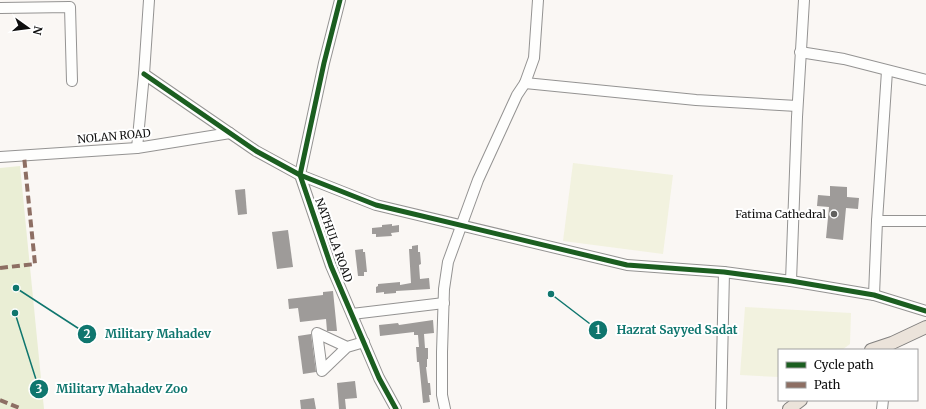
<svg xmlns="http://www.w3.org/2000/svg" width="926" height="409" font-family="Merriweather,serif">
<rect width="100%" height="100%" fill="#faf7f4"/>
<polygon fill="#eaeed5" points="20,166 44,409 0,409 0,168"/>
<g fill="#f2f2df">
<polygon points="573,163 673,175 663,254 563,241"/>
<polygon points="745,307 851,313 850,344 842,350 779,350 779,377 740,375"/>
</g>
<g fill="#9e9b99">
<polygon points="830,186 847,187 847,197 859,198 858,209 846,208 843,240 826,238 829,207 817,206 818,195 830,196"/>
<polygon points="245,189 247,214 238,215 235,190"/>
<polygon points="392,224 392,226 399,225 399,232 391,233 392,236 376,237 376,234 372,234 372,228 382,227 382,225"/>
<polygon points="288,230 293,267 277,269 272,232"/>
<polygon points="418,245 418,252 420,252 421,264 419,265 420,279 429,278 430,289 396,291 396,293 384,294 384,292 376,293 376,287 378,286 378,284 400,282 400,285 411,283 409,249 412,249 412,246"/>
<polygon points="363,249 363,252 365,252 367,272 364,272 364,276 358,276 355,250"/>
<polygon points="333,291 337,331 327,331 326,319 300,322 298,308 289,309 288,299 323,295 323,292"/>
<polygon points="433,320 434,333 424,334 425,348 428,348 428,359 427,359 427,367 426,367 428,383 430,383 431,395 429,395 430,402 423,403 419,362 417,362 416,347 419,347 418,335 414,335 414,332 380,336 379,325 398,323 399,325"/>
<polygon points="311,334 316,372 303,374 298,336"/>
<polygon points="355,381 357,398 345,399 346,409 339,409 337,383"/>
<polygon points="314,398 316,409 301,409 300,400"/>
</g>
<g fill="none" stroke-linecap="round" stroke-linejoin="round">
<g stroke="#949392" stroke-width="12">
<g id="minor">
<polyline points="340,0 324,63 300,175 331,266 379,378 396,409"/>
<polyline points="0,8 70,7 72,81"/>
<polyline points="800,52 844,59 926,80"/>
<polyline points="887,71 877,221 926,221"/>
<polyline points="144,74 256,151 300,175 376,205 627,265 724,272 791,281 874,295 926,311"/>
<polyline points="525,83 696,100 797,106"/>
<polyline points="137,148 144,74 149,0"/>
<polyline points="0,157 137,148 230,133"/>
<polyline points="791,281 797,117 804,0"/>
<polyline points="874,295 877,221"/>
<polyline points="352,314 444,303"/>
<polyline points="347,347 322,371 317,333 347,347 364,342"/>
<polyline points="445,409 442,395 442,352 444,289 448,262 478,180 517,95 525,83 534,58 538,0"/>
<polyline points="721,409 724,272"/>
<polyline points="882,409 883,400"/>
</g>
</g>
<g stroke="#82807f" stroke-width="14">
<g id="major">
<polyline points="871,350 892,343 926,327"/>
<polyline points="789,409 801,400"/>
</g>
</g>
<use href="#minor" stroke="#fefefd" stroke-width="10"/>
<use href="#major" stroke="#ebe3da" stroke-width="12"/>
<g stroke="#8d6e63" stroke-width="4" stroke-dasharray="8 4" stroke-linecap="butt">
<polyline points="0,268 35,264 24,156"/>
<polyline points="0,400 22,409"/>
</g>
<g stroke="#fff" stroke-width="8">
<g id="cycleway">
<polyline points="340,0 324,63 300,175 331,266 379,378 396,409"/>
<polyline points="144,74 256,151 300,175 376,205 627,265 724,272 791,281 874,295 926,311"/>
</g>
</g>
<use href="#cycleway" stroke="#1b5e20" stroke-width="5"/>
</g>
<circle fill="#61605e" stroke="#fff" stroke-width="1.5" cx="834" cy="214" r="4"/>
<g text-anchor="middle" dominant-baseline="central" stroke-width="4" stroke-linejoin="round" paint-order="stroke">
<g font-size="11" fill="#0e0e0e" stroke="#fff">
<text transform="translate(114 136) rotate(-5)">NOLAN ROAD</text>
<text transform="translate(334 240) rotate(70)">NATHULA ROAD</text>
</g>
<g font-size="11" fill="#0e0e0e" stroke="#fff" text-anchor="end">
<text x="826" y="214">Fatima Cathedral</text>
</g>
</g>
<path fill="none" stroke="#0f766e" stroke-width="1.5" d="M551 294L598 330M16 288L87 334M15 313L39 389"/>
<g fill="#0f766e" stroke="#fff" stroke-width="1.5">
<circle cx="551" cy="294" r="4"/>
<circle cx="16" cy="288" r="4"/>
<circle cx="15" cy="313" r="4"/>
<circle cx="598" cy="330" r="10"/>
<circle cx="87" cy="334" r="10"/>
<circle cx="39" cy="389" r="10"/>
</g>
<g font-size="12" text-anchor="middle" font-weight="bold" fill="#fff">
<text x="598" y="334">1</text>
<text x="87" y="338">2</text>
<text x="39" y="393">3</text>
</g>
<g font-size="12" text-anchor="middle" font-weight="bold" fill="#0f766e" stroke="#fff" stroke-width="4" stroke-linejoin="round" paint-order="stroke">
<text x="677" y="334">Hazrat Sayyed Sadat</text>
<text x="158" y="338">Military Mahadev</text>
<text x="122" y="393">Military Mahadev Zoo</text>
</g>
<rect x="778" y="349" width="140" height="52" fill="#ffffff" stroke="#9f9f9f"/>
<rect x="786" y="362" width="20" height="6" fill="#1b5e20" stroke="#9f9f9f"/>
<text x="814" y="369" font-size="12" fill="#0e0e0e">Cycle path</text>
<rect x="786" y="382" width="20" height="6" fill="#8d6e63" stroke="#9f9f9f"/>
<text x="814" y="389" font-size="12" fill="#0e0e0e">Path</text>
<g transform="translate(28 28) rotate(104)" stroke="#ffffff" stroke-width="3" paint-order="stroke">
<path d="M0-3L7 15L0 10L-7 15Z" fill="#0e0e0e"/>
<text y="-6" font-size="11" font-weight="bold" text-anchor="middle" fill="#0e0e0e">N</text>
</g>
</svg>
